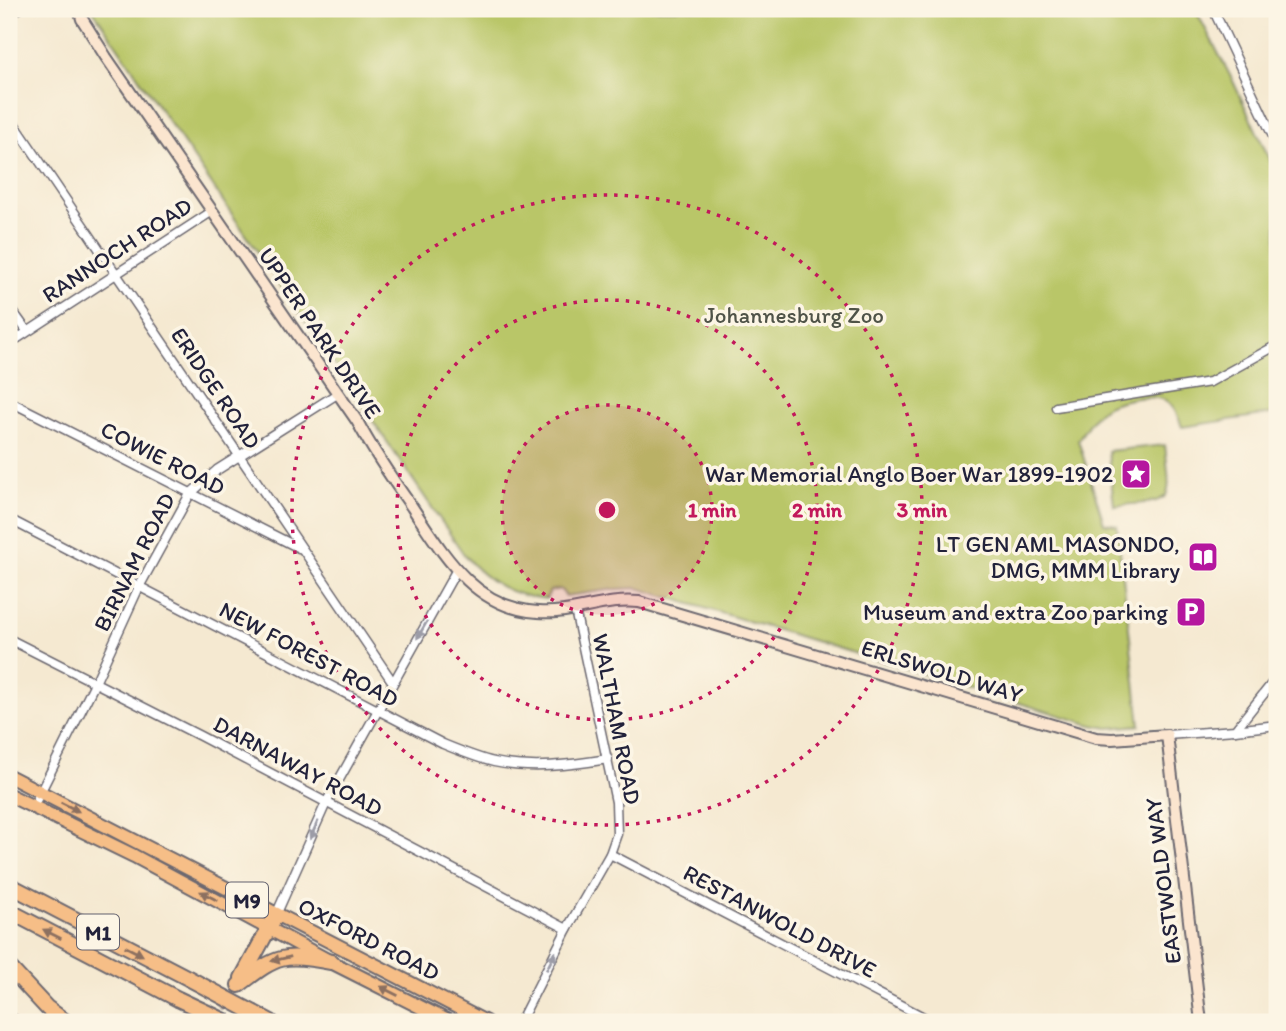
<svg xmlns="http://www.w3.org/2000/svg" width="1286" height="1031" font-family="Itim,sans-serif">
<rect width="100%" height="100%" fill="#fcf5e5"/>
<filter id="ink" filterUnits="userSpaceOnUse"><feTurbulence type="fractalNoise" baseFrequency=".0143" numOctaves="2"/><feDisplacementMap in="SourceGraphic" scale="14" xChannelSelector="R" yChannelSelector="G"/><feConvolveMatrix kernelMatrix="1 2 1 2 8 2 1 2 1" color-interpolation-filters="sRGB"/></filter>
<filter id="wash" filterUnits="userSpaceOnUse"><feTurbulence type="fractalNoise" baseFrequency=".00686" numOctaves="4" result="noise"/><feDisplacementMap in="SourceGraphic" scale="28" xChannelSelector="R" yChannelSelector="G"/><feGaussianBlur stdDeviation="1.57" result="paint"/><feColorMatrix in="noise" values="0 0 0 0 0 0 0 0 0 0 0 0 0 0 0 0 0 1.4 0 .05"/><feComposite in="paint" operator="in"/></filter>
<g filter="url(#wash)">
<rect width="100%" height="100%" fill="#f5e9d1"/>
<g fill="#b9c668" stroke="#6e7452" stroke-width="2">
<path d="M 92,9 L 1195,9 L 1233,81 L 1277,175 L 1277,413 L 1182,427 C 1179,419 1176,409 1169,403 C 1157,391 1114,400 1101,410 C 1092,417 1085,430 1078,440 L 1104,523 L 1117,525 L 1140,725 L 1109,728 L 1092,725 L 940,679 L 939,674 L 931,671 L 927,675 L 638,588 L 615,589 L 566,596 L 560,589 L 550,591 L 546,599 C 511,596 487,582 465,556 Z"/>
<path d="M 1165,445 C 1172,507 1175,499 1114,506 L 1108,451 Z"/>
</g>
</g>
<g filter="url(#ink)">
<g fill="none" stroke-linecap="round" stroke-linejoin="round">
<polyline stroke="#cbc1b3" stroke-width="14" stroke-dasharray="14 7" stroke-linecap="butt" points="207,1022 235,990"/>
<g stroke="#6c6870" stroke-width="11">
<g id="street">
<polyline points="1213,9 1277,145"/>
<polyline points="9,10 19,9"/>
<polyline points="9,116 392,681"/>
<polyline points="9,306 27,331"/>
<polyline points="9,344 211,212"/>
<polyline points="9,401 299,548"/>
<polyline points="1056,407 1210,382 1277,345"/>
<path d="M 9,519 L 443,744 C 460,751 477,758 494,762 C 531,770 571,765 608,759"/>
<polyline points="9,639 200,736 567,929"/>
<polyline points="1235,730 1277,725"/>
<polyline points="1167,735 1235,730 1277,677"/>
<polyline points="33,807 95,683 139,587 190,494 217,470 337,394"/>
<polyline points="610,854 933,1022"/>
<polyline points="276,915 326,803 456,571"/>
<polyline points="9,1016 20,1022"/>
<polyline points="520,1022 567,929 610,854 617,834 616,802 575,610"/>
</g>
</g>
<g stroke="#6c6870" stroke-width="14">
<path id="secondary" d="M 79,9 L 82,19 L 106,57 L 357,421 C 373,451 392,479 412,507 C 444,555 474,608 538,612 C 572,615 605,598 639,602 L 1096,738 L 1112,739 L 1167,735 L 1201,1022"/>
</g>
<g stroke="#6c6870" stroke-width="16">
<g id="primary">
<polyline points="9,776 486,1022"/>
<polyline points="9,795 134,856 331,962 450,1022"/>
</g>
</g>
<g stroke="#6c6870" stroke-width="18">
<g id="highway">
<polyline points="9,885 188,978"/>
<polyline points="9,911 178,999"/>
<polyline points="9,967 47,1008 66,1022"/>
<polyline points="242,978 276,915"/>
<path d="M 239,985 C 279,954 282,954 331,962"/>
<polyline points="254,1013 271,1022"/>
</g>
</g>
<use href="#street" stroke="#fff" stroke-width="8"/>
<use href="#secondary" stroke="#fbe5cf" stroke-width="10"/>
<use href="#primary" stroke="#f6be87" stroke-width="12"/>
<use href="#highway" stroke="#f6be87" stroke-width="14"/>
<g stroke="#6c6870" stroke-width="18" stroke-linecap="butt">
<g id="highway-bridge">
<polyline points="188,978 254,1013"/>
<polyline points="178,999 227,1022"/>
</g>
</g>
<use href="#highway-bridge" stroke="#f6be87" stroke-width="14"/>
</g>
<defs><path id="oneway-solid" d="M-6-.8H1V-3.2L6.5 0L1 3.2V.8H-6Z" transform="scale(1.75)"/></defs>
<g fill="#9c9ca7">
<use href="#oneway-solid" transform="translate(422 630) rotate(120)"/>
<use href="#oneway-solid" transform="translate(314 830) rotate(114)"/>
<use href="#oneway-solid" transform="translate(551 961) rotate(-63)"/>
</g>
<g fill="#8c7061">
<use href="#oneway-solid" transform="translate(70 807) rotate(27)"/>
<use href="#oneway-solid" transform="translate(209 896) rotate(-152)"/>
<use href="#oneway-solid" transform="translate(52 934) rotate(-153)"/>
<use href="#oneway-solid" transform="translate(134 951) rotate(27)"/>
<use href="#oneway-solid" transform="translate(281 959) rotate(167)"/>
<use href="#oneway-solid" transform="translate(389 991) rotate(-153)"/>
</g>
</g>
<circle cx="607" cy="510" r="105" fill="#c2185b" fill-opacity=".12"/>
<g fill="none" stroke="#c2185b" stroke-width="3.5" stroke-dasharray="3.5 7">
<circle cx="607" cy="510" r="105"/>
<circle cx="607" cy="510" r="210"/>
<circle cx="607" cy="510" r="315"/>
</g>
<defs>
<g id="sight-square" transform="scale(1.575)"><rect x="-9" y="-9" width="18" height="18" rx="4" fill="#b5179e" stroke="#fcf5e5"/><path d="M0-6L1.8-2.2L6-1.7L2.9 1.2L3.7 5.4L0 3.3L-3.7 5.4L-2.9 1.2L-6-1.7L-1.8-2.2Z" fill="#fff"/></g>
<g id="library-square" transform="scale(1.575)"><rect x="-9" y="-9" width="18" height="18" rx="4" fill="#b5179e" stroke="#fcf5e5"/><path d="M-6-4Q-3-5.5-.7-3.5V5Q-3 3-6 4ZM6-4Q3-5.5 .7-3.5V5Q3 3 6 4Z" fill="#fff"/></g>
<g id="parking-square" transform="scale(1.575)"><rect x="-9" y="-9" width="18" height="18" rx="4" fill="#b5179e" stroke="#fcf5e5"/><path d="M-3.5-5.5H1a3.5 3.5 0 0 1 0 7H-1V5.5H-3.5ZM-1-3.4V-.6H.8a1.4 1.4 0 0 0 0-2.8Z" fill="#fff"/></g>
</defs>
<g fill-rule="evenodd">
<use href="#sight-square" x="1136" y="474"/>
<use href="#library-square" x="1203" y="557"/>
<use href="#parking-square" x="1191" y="612"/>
</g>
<g text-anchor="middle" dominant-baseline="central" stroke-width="7" stroke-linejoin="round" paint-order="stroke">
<g fill="#fcf5e5" stroke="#63616e" stroke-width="2">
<rect x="226" y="882.5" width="42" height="35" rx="5"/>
<rect x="77" y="914.5" width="42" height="35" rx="5"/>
</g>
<g font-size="21" font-weight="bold" fill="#22223b">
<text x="247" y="900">M9</text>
<text x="98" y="932">M1</text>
</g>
<g font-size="23" fill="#22223b" stroke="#fcf5e5">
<text transform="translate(117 250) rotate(-33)">RANNOCH ROAD</text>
<text transform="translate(320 333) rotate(56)">UPPER PARK DRIVE</text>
<text transform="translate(216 388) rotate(56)">ERIDGE ROAD</text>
<text transform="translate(163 458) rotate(27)">COWIE ROAD</text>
<text transform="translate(134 562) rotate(-63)">BIRNAM ROAD</text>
<text transform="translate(309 654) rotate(28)">NEW FOREST ROAD</text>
<text transform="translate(942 671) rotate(17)">ERLSWOLD WAY</text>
<text transform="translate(617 719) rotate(79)">WALTHAM ROAD</text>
<text transform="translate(298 766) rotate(28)">DARNAWAY ROAD</text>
<text transform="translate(1163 881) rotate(-97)">EASTWOLD WAY</text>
<text transform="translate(780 921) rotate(28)">RESTANWOLD DRIVE</text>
<text transform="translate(369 939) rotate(27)">OXFORD ROAD</text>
</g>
<g font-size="23" fill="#4f5348" stroke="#fcf5e5">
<text x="794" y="315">Johannesburg Zoo</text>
</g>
<g font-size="23" fill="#22223b" stroke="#fcf5e5" text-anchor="end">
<text x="1113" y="474">War Memorial Anglo Boer War 1899-1902</text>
<text x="1180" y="544">LT GEN AML MASONDO,<tspan x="1180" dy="26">DMG, MMM Library</tspan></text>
<text x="1168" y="612">Museum and extra Zoo parking</text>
</g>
</g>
<circle cx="607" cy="510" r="10" fill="#c2185b" stroke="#fcf5e5" stroke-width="3.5"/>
<g font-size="21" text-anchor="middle" font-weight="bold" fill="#c2185b" stroke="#fcf5e5" stroke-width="7" stroke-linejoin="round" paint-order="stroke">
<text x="712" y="517">1 min</text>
<text x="817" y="517">2 min</text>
<text x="922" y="517">3 min</text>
</g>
<rect width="1286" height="1031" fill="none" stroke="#fcf5e5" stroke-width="35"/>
</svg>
